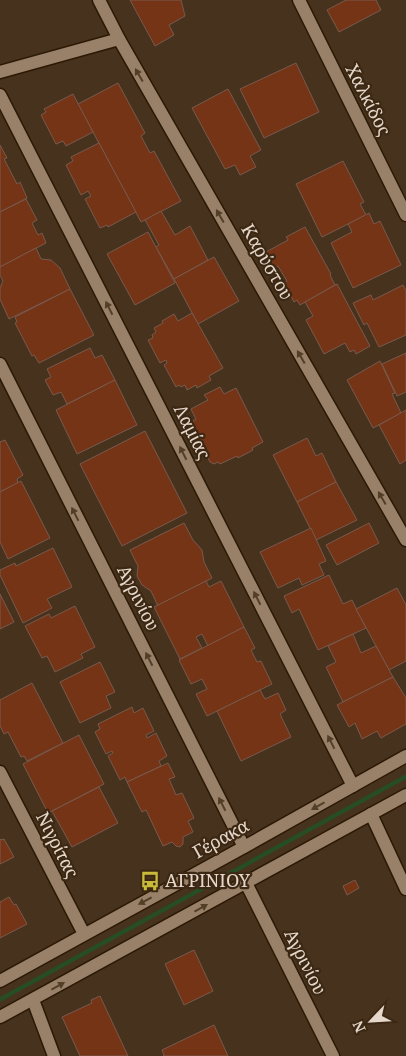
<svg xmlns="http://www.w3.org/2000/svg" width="406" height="1056" viewBox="0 0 406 1056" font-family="'Noto Serif',serif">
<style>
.green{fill:#274d25}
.building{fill:#753416;stroke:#785a4e}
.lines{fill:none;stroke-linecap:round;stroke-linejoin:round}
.service-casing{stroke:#2c1905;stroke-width:15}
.minor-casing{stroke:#2c1905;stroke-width:15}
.tertiary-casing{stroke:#2c1905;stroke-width:15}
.service{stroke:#988069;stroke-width:12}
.minor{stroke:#988069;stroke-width:12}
.tertiary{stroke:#988069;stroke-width:12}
.oneway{fill:#533e28}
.labels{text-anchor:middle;stroke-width:4.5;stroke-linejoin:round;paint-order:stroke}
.street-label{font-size:18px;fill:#e5d8cb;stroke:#3c2813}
.poi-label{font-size:18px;fill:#e5d8cb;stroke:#3c2813;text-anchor:start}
</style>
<rect width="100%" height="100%" fill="#46321d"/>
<polygon class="green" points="406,774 406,779 0,1002 0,997"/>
<g class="building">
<polygon points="130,0 181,0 185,16 169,25 174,35 155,46"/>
<polygon points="346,0 376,0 381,10 339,32 327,10"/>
<polygon points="296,63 319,112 264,138 240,89"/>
<polygon points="118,83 145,133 141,136 150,153 154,151 181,201 141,222 78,104"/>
<polygon points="228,89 261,150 250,156 256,167 240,175 235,165 225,169 192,108"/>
<polygon points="73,94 93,132 66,146 63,141 56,144 41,115 46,112 44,109"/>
<polygon points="99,143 136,212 108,227 107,225 100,228 85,199 91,196 88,191 81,195 66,165 73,161 71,157"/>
<polygon points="0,145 7,158 4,159 17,184 20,182 27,198 0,212"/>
<polygon points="343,161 364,202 360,204 366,215 322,237 296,184"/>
<polygon points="26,199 37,220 32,223 38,235 42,233 46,243 0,267 0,212"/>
<polygon points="161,211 175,235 190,226 208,260 174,279 156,247 159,245 145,220"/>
<polygon points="369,213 374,224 380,221 401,265 353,288 331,243 352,232 348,224"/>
<polygon points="305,227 331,274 330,275 335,285 300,305 297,300 294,302 284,283 287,281 278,266 275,268 266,252 288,240 286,237"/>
<polygon points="148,232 175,283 135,305 107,254"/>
<polygon points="36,248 41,259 51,260 60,268 70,289 9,319 0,299 0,288 3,281 0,275 0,267"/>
<polygon points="214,257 239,301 198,324 174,279"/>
<polygon points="337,284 370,346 356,354 354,350 350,352 345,343 324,354 306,320 313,316 305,302"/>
<polygon points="403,285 406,291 406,335 379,347 367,323 364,325 353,303 371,295 373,300"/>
<polygon points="70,289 94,335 39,363 34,355 32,356 15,323 17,322 15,317"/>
<polygon points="192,313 223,368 209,376 211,380 197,388 196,385 187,390 185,385 181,387 179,385 176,387 164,365 167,363 166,360 160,363 148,340 153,338 152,335 156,332 154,328 163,323 162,321 174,314 178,321"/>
<polygon points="90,348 95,358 102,355 115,380 67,404 61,392 53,395 45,380 51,377 47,369"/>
<polygon points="406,353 406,392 397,396 382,364"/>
<polygon points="380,361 395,393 392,394 401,413 373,428 347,380"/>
<polygon points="115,380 137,425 77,454 56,410"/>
<polygon points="220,387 224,394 236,388 263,442 252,448 253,450 238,458 237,456 220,464 218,462 214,464 210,462 193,426 193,421 196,419 191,409 208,400 204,395"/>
<polygon points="406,410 406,460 400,464 379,425"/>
<polygon points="145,431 187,513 122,546 80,464"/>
<polygon points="307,438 316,456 322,453 336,482 297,502 273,455"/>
<polygon points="5,440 23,475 17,479 18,483 0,492 0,442"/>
<polygon points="21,481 50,538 8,559 0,542 0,492"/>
<polygon points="336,482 357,520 316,540 297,502"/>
<polygon points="184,523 193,540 202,550 204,562 212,578 158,606 151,591 142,585 137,576 138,566 130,550"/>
<polygon points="369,523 379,543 337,565 326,545"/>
<polygon points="311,528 326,561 319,564 324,575 302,585 299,578 278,588 260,552"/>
<polygon points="53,548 72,587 47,599 52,608 23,623 0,575 0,570 15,563 16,566"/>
<polygon points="329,575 343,604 352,600 366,628 318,650 299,609 292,613 284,596"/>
<polygon points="206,581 209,587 221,581 244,627 208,646 202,634 196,637 202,648 180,659 154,607"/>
<polygon points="397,588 406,605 406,661 389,670 356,609"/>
<polygon points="0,594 14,622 0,629"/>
<polygon points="75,606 95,647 81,654 83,658 55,672 47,656 42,658 25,626 49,614 51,618"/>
<polygon points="244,627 255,648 251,650 257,662 261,661 272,684 207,716 196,694 207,689 202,679 191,684 179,660"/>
<polygon points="353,634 361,653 376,646 393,677 343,702 326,667 336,662 328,646"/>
<polygon points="100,662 115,692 106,696 111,708 80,723 60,682"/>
<polygon points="393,677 406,698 406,724 381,738 377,731 362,739 355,723 349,727 337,705"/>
<polygon points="32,683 63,743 27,761 24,756 21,757 8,732 4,734 0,726 0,700"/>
<polygon points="260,690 265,699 278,693 286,710 280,714 291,737 241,761 217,711"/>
<polygon points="132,707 134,713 143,708 154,731 146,735 147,738 156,733 167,756 159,761 161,766 127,782 125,777 120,780 108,756 113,753 112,751 106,754 95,732 100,729 98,724"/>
<polygon points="79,735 104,784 48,813 23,764"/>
<polygon points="168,763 175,777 169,779 176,795 182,793 194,818 188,821 193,832 183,837 183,844 180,847 176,846 172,842 163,846 146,810 142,812 127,782"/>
<polygon points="99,787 118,823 72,847 52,811"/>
<polygon points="0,839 1,840 4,839 14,857 0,864"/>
<polygon points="355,880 359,888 347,895 343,886"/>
<polygon points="9,897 14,905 16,904 27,924 0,938 0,902"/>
<polygon points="194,950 213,991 184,1005 165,964"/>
<polygon points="100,996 128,1056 80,1056 62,1017 92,1003 91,1000"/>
<polygon points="214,1025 228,1056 163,1056 164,1055 162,1050"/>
</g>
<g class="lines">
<defs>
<polyline id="service" points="371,814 406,889"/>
<g id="minor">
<polyline points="99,0 119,39 406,540"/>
<polyline points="299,0 406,215"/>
<polyline points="0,72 119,39"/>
<polyline points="0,95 353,786"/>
<polyline points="0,364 244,847"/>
<polyline points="0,772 84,934"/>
<polyline points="246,883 333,1056"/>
<polyline points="33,1000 54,1056"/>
</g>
<g id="tertiary">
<polyline points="0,981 244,847 406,756"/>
<polyline points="0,1017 406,795"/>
</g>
</defs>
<use href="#service" class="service-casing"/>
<use href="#minor" class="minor-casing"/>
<use href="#tertiary" class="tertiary-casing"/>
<use href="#service" class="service"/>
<use href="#minor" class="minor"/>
<use href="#tertiary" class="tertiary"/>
</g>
<defs><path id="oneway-solid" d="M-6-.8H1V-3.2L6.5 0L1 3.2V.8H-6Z" transform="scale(1.25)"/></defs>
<g class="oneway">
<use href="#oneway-solid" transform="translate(139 75) rotate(-120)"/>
<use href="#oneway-solid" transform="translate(220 216) rotate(-120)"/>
<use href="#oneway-solid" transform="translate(109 308) rotate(-117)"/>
<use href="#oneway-solid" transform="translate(301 357) rotate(-120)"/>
<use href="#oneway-solid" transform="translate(183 453) rotate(-117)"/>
<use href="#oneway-solid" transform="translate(382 498) rotate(-120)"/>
<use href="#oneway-solid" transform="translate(75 514) rotate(-117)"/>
<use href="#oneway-solid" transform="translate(257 598) rotate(-117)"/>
<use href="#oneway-solid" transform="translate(149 659) rotate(-117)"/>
<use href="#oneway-solid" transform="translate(331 742) rotate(-117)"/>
<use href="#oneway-solid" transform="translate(222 804) rotate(-117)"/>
<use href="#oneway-solid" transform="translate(318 806) rotate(151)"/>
<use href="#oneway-solid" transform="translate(145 901) rotate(152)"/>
<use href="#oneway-solid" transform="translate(201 908) rotate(-29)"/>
<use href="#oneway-solid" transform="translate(58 986) rotate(-29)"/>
</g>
<defs>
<symbol id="bus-bare" viewBox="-9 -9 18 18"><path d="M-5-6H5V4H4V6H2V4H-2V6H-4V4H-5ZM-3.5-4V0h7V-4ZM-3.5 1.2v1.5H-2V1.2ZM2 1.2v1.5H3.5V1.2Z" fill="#caba3a" stroke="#3c2813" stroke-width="2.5" paint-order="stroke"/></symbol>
</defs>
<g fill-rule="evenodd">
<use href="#bus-bare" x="136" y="867" width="28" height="28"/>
</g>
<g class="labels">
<g class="street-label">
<text transform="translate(368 100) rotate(63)" y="6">Χαλκίδος</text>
<text transform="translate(267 262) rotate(60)" y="6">Καρύστου</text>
<text transform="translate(192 432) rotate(63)" y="6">Λαμίας</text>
<text transform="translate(138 598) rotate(63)" y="6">Αγρινίου</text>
<text transform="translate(221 839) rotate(-29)" y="6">Γέρακα</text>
<text transform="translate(57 845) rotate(63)" y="6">Νιγρίτας</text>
<text transform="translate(305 962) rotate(63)" y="6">Αγρινίου</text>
</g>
<g class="poi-label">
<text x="165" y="887">ΑΓΡΙΝΙΟΥ</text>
</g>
</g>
<g transform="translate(371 1021) rotate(245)" stroke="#3c2813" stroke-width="4" paint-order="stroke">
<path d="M0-4L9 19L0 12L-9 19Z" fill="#e5d8cb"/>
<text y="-8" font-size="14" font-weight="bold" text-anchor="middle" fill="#e5d8cb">N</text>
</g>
</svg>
